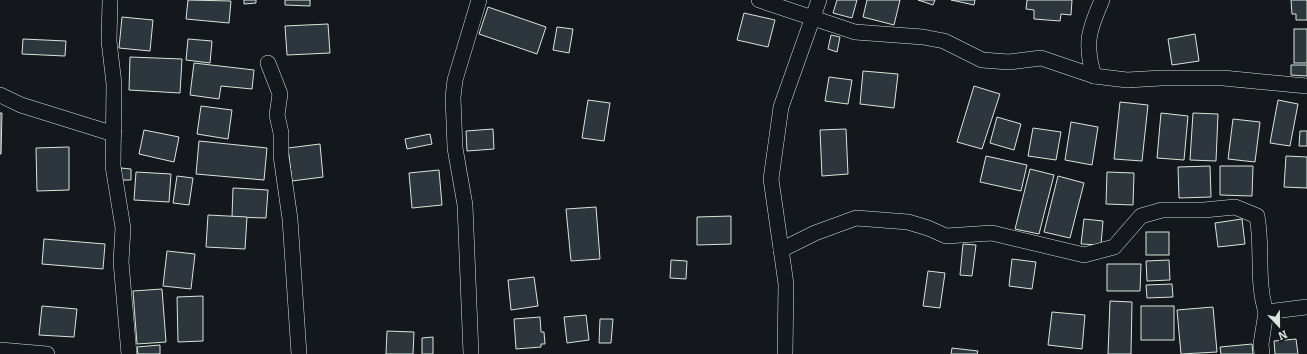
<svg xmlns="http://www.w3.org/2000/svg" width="1307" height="354" viewBox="0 0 1307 354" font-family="Bitter,serif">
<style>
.building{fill:#2c363c;stroke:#d8e6dc}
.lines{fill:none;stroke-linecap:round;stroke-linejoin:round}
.street-casing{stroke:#d8e6dc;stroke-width:16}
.street{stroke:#14181c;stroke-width:15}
</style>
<rect width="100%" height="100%" fill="#14181c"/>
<g class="building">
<polygon points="188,0 231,1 229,23 186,19"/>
<polygon points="244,0 256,0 256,3 244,4"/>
<polygon points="285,0 310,0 310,6 285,5"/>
<polygon points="837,0 857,0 852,18 833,13"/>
<polygon points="867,0 900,0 894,25 863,17"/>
<polygon points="918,0 935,0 933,5"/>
<polygon points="951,0 975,0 974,5"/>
<polygon points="1027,0 1072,0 1071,15 1061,14 1060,21 1034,19 1034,10 1026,9"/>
<polygon points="1291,0 1307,0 1307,20 1296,20 1296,14 1292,14"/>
<polygon points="488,7 546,27 537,54 479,34"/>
<polygon points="744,13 775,20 768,47 737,40"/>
<polygon points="122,17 153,20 150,51 119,48"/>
<polygon points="328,24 330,53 287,55 285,26"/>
<polygon points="557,27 573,29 569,53 553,50"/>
<rect x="1294" y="29" width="13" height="34"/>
<polygon points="1195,34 1199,61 1172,65 1168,39"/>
<polygon points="831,35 840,37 837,52 828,49"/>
<polygon points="23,39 66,41 65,56 22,54"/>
<polygon points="188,39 212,41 210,63 186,60"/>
<polygon points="130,57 182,59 180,93 129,90"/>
<polygon points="194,63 254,70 252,89 221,86 219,99 190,95"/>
<polygon points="1291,65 1307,65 1307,76 1291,75"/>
<polygon points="863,71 898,74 894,108 860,104"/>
<polygon points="829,77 852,80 848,104 825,101"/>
<polygon points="974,86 1000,94 982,149 957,142"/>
<polygon points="588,100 610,103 604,141 582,138"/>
<polygon points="1278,100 1298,104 1290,146 1270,143"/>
<polygon points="1120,102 1148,105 1142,161 1114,159"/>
<polygon points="201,106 232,110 228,139 197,134"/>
<polygon points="0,113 2,113 1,154 0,154"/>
<polygon points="1161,113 1188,116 1184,160 1157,158"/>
<polygon points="1193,113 1218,114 1216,161 1190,160"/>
<polygon points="997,117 1021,124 1014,150 990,143"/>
<polygon points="1233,119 1260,122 1255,162 1228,159"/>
<polygon points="1071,122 1098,127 1092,165 1065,160"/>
<polygon points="1033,128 1061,132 1056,160 1028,156"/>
<polygon points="493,129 494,149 467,151 466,131"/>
<polygon points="846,129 848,174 822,176 820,130"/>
<polygon points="144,130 179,137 174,162 139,154"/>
<polygon points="1300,131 1307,131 1307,146 1299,146"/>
<polygon points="430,134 432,144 407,149 405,139"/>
<polygon points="199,141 267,148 264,180 196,174"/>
<polygon points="320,144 323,177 292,181 288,148"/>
<polygon points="69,147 69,190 37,191 36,148"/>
<polygon points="986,156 1027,165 1021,191 980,182"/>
<polygon points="1286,156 1307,157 1307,188 1284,187"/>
<polygon points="1210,166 1211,197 1179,198 1178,167"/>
<polygon points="1220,166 1253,166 1252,196 1220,195"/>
<polygon points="121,168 131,169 131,180 121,180"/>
<polygon points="1030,169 1054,175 1039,234 1015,229"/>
<polygon points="439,170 442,205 412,208 409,173"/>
<polygon points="136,172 171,174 169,202 134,200"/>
<polygon points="1107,172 1134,173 1133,205 1106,204"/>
<polygon points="177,176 193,178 189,205 173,203"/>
<polygon points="1058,176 1084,183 1070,238 1044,232"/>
<polygon points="233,188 268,190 266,218 232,217"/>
<polygon points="596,207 600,259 571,261 566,209"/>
<polygon points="208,215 247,217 245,249 206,247"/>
<polygon points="731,216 731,244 697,245 697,217"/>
<polygon points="1084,219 1103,221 1101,245 1081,244"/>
<polygon points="1242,219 1245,244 1218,247 1215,223"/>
<rect x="1146" y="232" width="23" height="23"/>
<polygon points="44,239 105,244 103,269 42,264"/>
<polygon points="963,244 976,245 972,276 960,275"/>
<polygon points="167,251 195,254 191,289 163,286"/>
<polygon points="1012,259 1036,262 1032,289 1009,286"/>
<polygon points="671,260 687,261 686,279 670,278"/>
<polygon points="1169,260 1170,280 1147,281 1146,261"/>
<polygon points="1107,264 1141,264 1140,291 1107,291"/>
<polygon points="928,271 945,273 940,308 923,306"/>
<polygon points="534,277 538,306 511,310 508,280"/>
<polygon points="1172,284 1173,297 1147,298 1146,285"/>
<polygon points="162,289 166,342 137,344 133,291"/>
<polygon points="203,296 203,341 178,342 177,297"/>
<polygon points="1110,301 1132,302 1131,354 1108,354"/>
<polygon points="42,306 77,309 74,337 39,335"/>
<rect x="1141" y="306" width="33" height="34"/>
<polygon points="1213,307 1217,352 1181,354 1177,310"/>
<polygon points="1052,312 1085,315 1082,349 1048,345"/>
<polygon points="586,315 589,340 567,343 564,317"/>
<polygon points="540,317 541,332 544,332 545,344 541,344 541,347 516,349 514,319"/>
<polygon points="600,319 613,319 611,343 599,343"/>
<polygon points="387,331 414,332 413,354 386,354"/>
<polygon points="433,337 433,354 422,354 422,338"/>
<polygon points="1296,339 1298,354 1275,354 1274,341"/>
<polygon points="1252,344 1253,354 1221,354 1220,347"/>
<polygon points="160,345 160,354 138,354 137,347"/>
<polygon points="952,348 978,351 977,354 951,354"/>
</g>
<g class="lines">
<defs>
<g id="street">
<polyline points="110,0 109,41 114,84 113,166 123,228 121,262 129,354"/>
<polyline points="759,0 855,32 923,37 944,41 982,60 1009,62 1041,58 1094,76 1127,80 1162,78 1223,78 1307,86"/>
<polyline points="268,63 280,94 277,115 281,133 281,156 290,219 299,354"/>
<path d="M1094 76C1084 43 1089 30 1102 0"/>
<polyline points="0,95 21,105 114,134"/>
<path d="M781 250 815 233 856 218 908 222 928 228 946 236 992 233 1084 255 1114 247 1141 216 1162 210H1204L1235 207 1257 216C1263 248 1256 281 1266 312"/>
<polyline points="0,350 47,354"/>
<polyline points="471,354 465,205 455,148 453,97 455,80 479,0"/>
<polyline points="785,354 786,284 771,179 781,107 819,0"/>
<polyline points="1262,354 1261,344 1266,312 1307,307"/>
</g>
</defs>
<use href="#street" class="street-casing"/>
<use href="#street" class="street"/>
</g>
<g transform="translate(1279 326) rotate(158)" stroke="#14181c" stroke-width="3" paint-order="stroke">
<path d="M0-3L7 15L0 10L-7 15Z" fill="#d8e6dc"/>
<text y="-6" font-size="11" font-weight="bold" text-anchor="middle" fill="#d8e6dc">N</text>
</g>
</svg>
